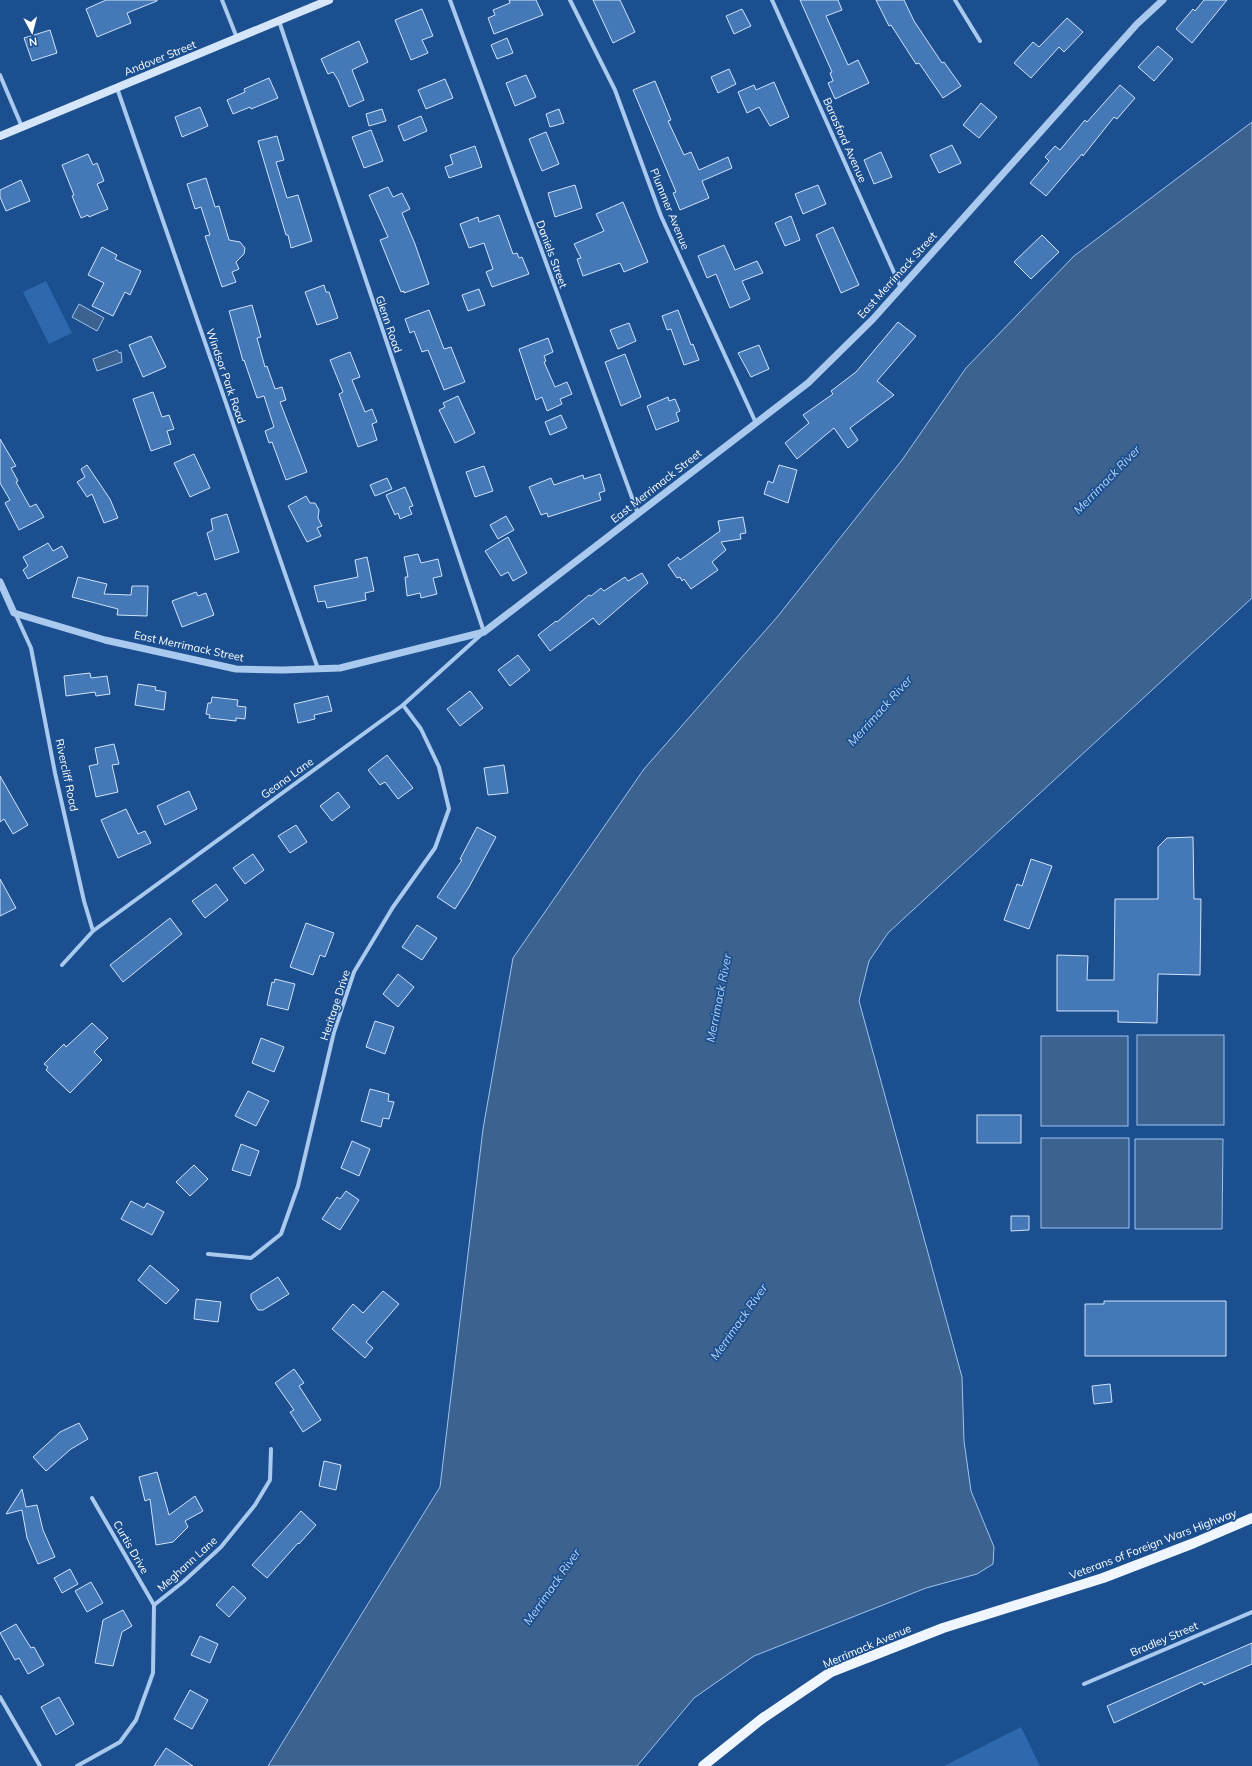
<svg xmlns="http://www.w3.org/2000/svg" width="1252" height="1766" viewBox="0 0 1252 1766" font-family="Mulish,sans-serif">
<style>
.green{fill:#2e69ad}
.water{fill:#3c6290;stroke:#9cc4f0}
.building{fill:#4478b7;stroke:#cfe3fa}
.lines{fill:none;stroke-linecap:round;stroke-linejoin:round}
.minor{stroke:#a9c9ee;stroke-width:4}
.tertiary{stroke:#a9c9ee;stroke-width:7}
.secondary{stroke:#d6e6fa;stroke-width:8}
.primary{stroke:#f0f6ff;stroke-width:10}
.labels{text-anchor:middle;stroke-width:3.5;stroke-linejoin:round;paint-order:stroke}
.street-label{font-size:11px;fill:#fff;stroke:#1b4f8f}
.water-label{font-size:12px;font-style:italic;fill:#b5d3f5;stroke:#1b4f8f}
</style>
<rect width="100%" height="100%" fill="#1b4f8f"/>
<g class="green">
<polygon points="46,281 72,333 49,344 23,292"/>
<polygon points="1021,1727 1040,1766 944,1766"/>
</g>
<g class="water">
<polygon points="1252,122 1252,598 888,933 869,961 859,1001 962,1377 964,1441 971,1491 994,1547 993,1564 977,1574 926,1588 754,1656 694,1698 637,1766 268,1766 440,1487 483,1129 513,958 644,769 778,616 902,460 966,368 1074,256"/>
<polygon points="79,304 104,318 97,331 72,317"/>
<polygon points="117,350 119,353 121,352 122,362 97,371 93,359"/>
<rect x="1137" y="1035" width="87" height="90"/>
<rect x="1041" y="1036" width="87" height="90"/>
<rect x="1041" y="1138" width="88" height="90"/>
<polygon points="1135,1139 1223,1139 1222,1229 1135,1229"/>
</g>
<g class="building">
<polygon points="106,0 157,0 157,1 127,13 131,23 97,37 86,9"/>
<polygon points="509,0 536,0 543,15 494,34 488,18 495,15 493,10 510,3"/>
<polygon points="593,0 620,0 635,32 613,43"/>
<polygon points="800,0 838,0 842,10 826,16 848,65 858,60 869,83 835,99 828,83 833,81 830,73 832,72"/>
<polygon points="876,0 904,0 914,21 942,63 944,62 961,86 943,98 919,63 916,64 891,25 889,26"/>
<polygon points="1204,0 1227,0 1192,43 1176,29 1193,9 1195,11"/>
<polygon points="422,9 433,36 422,40 428,53 411,60 395,20"/>
<polygon points="742,9 751,26 734,34 726,16"/>
<polygon points="1067,18 1083,32 1064,52 1059,47 1031,78 1014,63 1033,42 1039,47"/>
<polygon points="50,30 57,53 32,61 24,38"/>
<polygon points="507,38 513,53 497,59 491,45"/>
<polygon points="359,41 368,62 352,70 364,100 349,107 338,80 333,72 328,74 321,59"/>
<polygon points="1158,46 1173,59 1154,81 1138,67"/>
<polygon points="729,69 736,84 718,93 711,77"/>
<polygon points="526,75 536,97 515,106 506,83"/>
<polygon points="269,78 278,98 251,109 250,107 233,114 227,100 245,92 244,89"/>
<polygon points="445,79 453,98 426,109 418,90"/>
<polygon points="655,81 671,120 668,121 684,155 691,152 699,170 728,157 732,168 702,181 709,198 680,210 673,193 676,192 633,90"/>
<polygon points="774,82 789,117 770,126 759,107 747,113 738,92 754,85 756,90"/>
<polygon points="1120,85 1135,98 1117,119 1114,117 1083,156 1082,154 1046,196 1030,183 1049,161 1045,157 1055,146 1060,150 1085,120 1087,122"/>
<polygon points="981,103 997,117 979,138 963,125"/>
<polygon points="200,107 208,126 182,137 175,117"/>
<polygon points="382,109 386,121 369,126 366,114"/>
<polygon points="559,109 564,123 550,127 546,114"/>
<polygon points="421,116 427,131 404,141 398,126"/>
<polygon points="371,130 383,161 364,168 352,137"/>
<polygon points="546,132 559,164 542,171 529,139"/>
<polygon points="277,136 284,160 276,162 287,198 298,195 312,241 291,248 288,235 286,235 258,141"/>
<polygon points="952,145 961,163 939,173 930,155"/>
<polygon points="475,146 482,167 449,178 445,167 453,164 450,155"/>
<polygon points="881,152 892,177 874,184 864,160"/>
<polygon points="88,154 93,165 97,163 104,181 97,184 108,209 89,217 88,215 81,218 72,196 74,195 62,165"/>
<polygon points="206,178 215,207 219,206 229,240 240,242 245,248 244,254 236,262 239,269 232,272 236,282 222,287 205,236 210,235 201,207 195,209 187,184"/>
<polygon points="21,180 30,201 6,211 0,197 0,190"/>
<polygon points="575,185 582,208 555,217 548,193"/>
<polygon points="818,185 826,204 803,214 795,194"/>
<polygon points="388,187 393,197 402,193 410,209 402,213 415,244 429,284 404,293 404,291 401,292 380,240 388,237 369,195"/>
<polygon points="623,202 648,262 624,272 620,263 583,276 577,259 581,258 574,244 604,231 596,214"/>
<polygon points="499,215 513,254 517,253 519,258 522,257 529,274 492,287 486,272 493,269 484,243 469,248 460,224 478,217 479,222"/>
<polygon points="791,216 800,240 785,246 775,223"/>
<polygon points="833,227 859,285 841,293 816,235"/>
<polygon points="1042,235 1059,252 1031,279 1014,262"/>
<polygon points="724,245 735,270 757,261 763,273 742,281 750,299 730,308 716,274 707,278 698,256"/>
<polygon points="102,247 117,255 115,259 141,271 130,295 125,292 113,316 92,306 104,283 88,275"/>
<polygon points="324,285 326,292 329,292 338,318 317,325 305,292"/>
<polygon points="479,289 485,305 468,311 462,295"/>
<polygon points="252,305 261,337 257,338 265,367 267,366 275,389 282,387 286,400 280,402 307,472 286,480 272,442 269,443 265,431 274,427 264,396 257,398 244,360 243,361 229,311"/>
<polygon points="429,310 444,349 451,347 465,382 444,390 428,350 422,352 414,331 410,333 405,319"/>
<polygon points="678,310 691,345 693,344 699,360 684,365 671,329 667,330 662,316"/>
<polygon points="898,322 916,336 877,381 894,395 850,428 858,440 848,448 834,428 797,459 785,443 809,423 803,415 833,394 831,391 856,372"/>
<polygon points="629,323 636,341 618,349 610,330"/>
<polygon points="151,336 166,367 143,377 129,345"/>
<polygon points="548,338 553,352 544,356 546,361 544,362 555,387 567,382 572,394 560,399 562,404 547,411 542,397 536,400 519,349"/>
<polygon points="759,345 769,369 751,377 738,353"/>
<polygon points="350,352 360,377 352,380 365,412 372,409 377,422 372,424 377,440 358,447 339,394 343,392 330,360"/>
<polygon points="625,354 641,397 621,406 605,362"/>
<polygon points="153,392 162,417 169,415 174,429 167,431 171,444 151,451 133,399"/>
<polygon points="458,396 475,433 455,443 439,410 445,407 443,403"/>
<polygon points="668,397 669,401 675,399 680,411 676,413 679,421 656,430 647,406"/>
<polygon points="561,415 567,428 550,435 545,422"/>
<polygon points="0,439 16,466 11,468 18,481 16,482 30,507 36,504 44,517 19,530 5,503 10,500 0,483"/>
<polygon points="194,454 210,488 190,497 174,463"/>
<polygon points="87,465 110,499 118,518 104,523 92,494 87,497 77,482 85,477 81,469"/>
<polygon points="779,465 797,470 788,503 764,494 768,481 773,483"/>
<polygon points="484,466 493,491 475,497 466,472"/>
<polygon points="600,474 605,491 599,493 601,500 548,517 547,513 541,515 529,487 551,478 554,485 583,475 584,479"/>
<polygon points="387,478 392,489 375,496 370,485"/>
<polygon points="405,487 413,506 409,507 412,514 400,519 398,513 395,515 386,495"/>
<polygon points="306,496 310,503 315,503 319,510 318,518 322,526 317,528 321,536 307,542 288,506"/>
<polygon points="227,514 239,552 215,560 207,533 213,530 211,519"/>
<polygon points="506,516 514,530 498,539 490,525"/>
<polygon points="743,517 746,533 740,534 741,539 721,542 726,550 712,562 718,570 691,589 684,579 682,581 680,577 677,578 668,565 678,557 680,560 720,531 718,521"/>
<polygon points="508,537 527,573 513,581 508,572 501,576 485,551"/>
<polygon points="48,543 53,551 62,546 68,557 28,579 23,570 28,566 23,557"/>
<polygon points="418,554 421,563 438,559 442,576 433,578 437,594 421,598 420,593 407,596 405,577 408,577 404,557"/>
<polygon points="367,557 374,591 365,593 366,600 327,608 325,601 318,602 314,586 358,577 355,560"/>
<polygon points="642,573 648,583 599,625 593,618 550,651 538,635 556,621 557,622 589,595 591,596 601,588 604,591 625,577 628,581"/>
<polygon points="78,577 107,584 104,594 131,595 132,586 148,586 147,616 117,615 118,609 72,597"/>
<polygon points="196,592 198,596 206,593 214,615 182,627 172,601"/>
<polygon points="518,655 530,670 510,686 498,670"/>
<polygon points="90,673 91,678 107,676 110,694 96,696 95,692 66,696 64,676"/>
<polygon points="138,684 156,687 155,690 166,692 164,710 135,705"/>
<polygon points="470,691 483,708 460,726 447,709"/>
<polygon points="328,696 332,711 314,715 315,719 298,723 294,704"/>
<polygon points="212,697 238,700 237,706 246,707 245,719 236,718 236,721 209,718 210,715 206,714 208,703 211,703"/>
<polygon points="114,744 119,764 112,765 118,792 96,797 89,766 98,764 95,748"/>
<polygon points="387,755 413,788 398,799 385,782 380,785 368,770"/>
<polygon points="504,765 508,793 488,795 484,768"/>
<polygon points="0,776 28,825 13,834 4,819 0,822"/>
<polygon points="189,791 197,809 165,825 157,806"/>
<polygon points="338,792 350,807 332,821 320,806"/>
<polygon points="126,809 138,834 145,831 151,843 118,858 101,820"/>
<polygon points="296,825 307,842 290,853 278,836"/>
<polygon points="477,827 496,837 469,887 455,909 437,897 462,860 460,859"/>
<polygon points="1193,837 1194,899 1201,899 1200,975 1158,974 1157,1023 1118,1022 1118,1011 1057,1011 1057,955 1088,956 1087,980 1114,980 1115,899 1158,899 1158,847 1167,838"/>
<polygon points="253,854 264,870 245,884 233,868"/>
<polygon points="1031,859 1052,866 1029,929 1004,920 1017,884 1022,886"/>
<polygon points="0,879 16,908 0,916"/>
<polygon points="216,884 228,900 205,918 192,901"/>
<polygon points="170,918 182,934 123,982 110,965"/>
<polygon points="306,923 334,933 325,957 320,955 313,975 290,967"/>
<polygon points="417,925 437,938 422,960 402,947"/>
<polygon points="398,974 414,987 398,1007 383,994"/>
<polygon points="275,979 295,984 288,1010 267,1005 272,982 274,983"/>
<polygon points="375,1021 394,1027 385,1054 366,1047"/>
<polygon points="92,1023 108,1038 94,1052 102,1060 70,1093 46,1070 48,1067 44,1064 64,1044 66,1047"/>
<polygon points="261,1038 284,1047 274,1072 252,1063"/>
<polygon points="370,1089 389,1094 388,1101 394,1102 389,1119 383,1118 381,1127 361,1121"/>
<polygon points="248,1091 269,1101 256,1126 235,1116"/>
<rect x="977" y="1115" width="44" height="28"/>
<polygon points="352,1141 370,1149 359,1176 341,1168"/>
<polygon points="241,1144 259,1151 250,1176 232,1170"/>
<polygon points="194,1165 208,1179 190,1196 176,1182"/>
<polygon points="346,1191 359,1200 340,1230 322,1219 337,1197 340,1199"/>
<polygon points="131,1201 144,1208 147,1203 164,1212 152,1235 121,1219"/>
<polygon points="1011,1216 1029,1216 1029,1230 1011,1231"/>
<polygon points="150,1265 179,1290 166,1304 138,1280"/>
<polygon points="278,1277 289,1294 263,1310 258,1310 251,1299 251,1294"/>
<polygon points="383,1291 399,1304 366,1342 373,1348 365,1358 332,1329 353,1304 363,1313"/>
<polygon points="196,1299 221,1302 218,1322 194,1319"/>
<polygon points="1104,1301 1226,1301 1226,1356 1085,1356 1085,1304 1104,1304"/>
<polygon points="294,1369 304,1383 299,1386 321,1420 303,1432 290,1412 294,1410 275,1383"/>
<polygon points="1110,1384 1112,1402 1094,1404 1092,1386"/>
<polygon points="79,1423 88,1439 71,1449 46,1471 33,1457 60,1432"/>
<polygon points="324,1461 341,1465 336,1490 319,1486"/>
<polygon points="157,1472 169,1515 195,1496 203,1511 185,1521 188,1527 173,1542 156,1545 150,1499 145,1501 139,1477"/>
<polygon points="22,1489 26,1507 37,1505 43,1530 55,1557 38,1564 27,1538 22,1510 6,1514"/>
<polygon points="301,1511 316,1525 299,1544 298,1543 267,1578 252,1565"/>
<polygon points="70,1569 78,1584 62,1593 54,1578"/>
<polygon points="91,1582 103,1603 87,1612 75,1591"/>
<polygon points="233,1586 246,1598 229,1617 216,1605"/>
<polygon points="123,1610 132,1626 122,1632 113,1666 95,1663 103,1620"/>
<polygon points="16,1624 31,1648 34,1647 44,1665 28,1674 19,1658 15,1660 0,1633"/>
<polygon points="200,1636 218,1644 210,1663 191,1655"/>
<polygon points="1252,1643 1252,1664 1204,1685 1202,1682 1114,1723 1107,1706"/>
<polygon points="190,1690 208,1700 192,1729 174,1719"/>
<polygon points="59,1697 74,1724 56,1735 41,1707"/>
<polygon points="166,1748 193,1766 154,1766"/>
</g>
<g class="lines">
<g class="minor">
<polyline points="222,0 237,38"/>
<polyline points="450,0 638,514"/>
<polyline points="570,0 615,90 661,216 756,423"/>
<polyline points="772,0 901,288"/>
<polyline points="955,0 980,41"/>
<polyline points="0,75 22,127"/>
<polyline points="117,88 318,669"/>
<polyline points="15,613 31,648 55,773 84,901 93,931 62,965"/>
<polyline points="93,931 403,705 484,632 279,21"/>
<polyline points="208,1254 251,1258 281,1234 298,1186 334,1032 354,972 393,907 435,848 449,809 439,767 421,729 403,705"/>
<polyline points="92,1498 154,1605"/>
<polyline points="1084,1684 1252,1612"/>
<polyline points="0,1697 40,1766"/>
<polyline points="77,1766 120,1742 136,1720 153,1673 154,1605 183,1582 221,1547 255,1505 270,1480 271,1449"/>
</g>
<polyline class="tertiary" points="0,582 14,613 105,640 236,669 283,670 340,668 484,632 808,383 873,319 1137,24 1163,0"/>
<polyline class="secondary" points="0,136 329,0"/>
<polyline class="primary" points="703,1766 763,1718 831,1672 943,1628 1103,1578 1194,1543 1252,1518"/>
</g>
<g class="labels">
<g class="street-label">
<text transform="translate(160 58) rotate(-22)" y="4">Andover Street</text>
<text transform="translate(845 140) rotate(66)" y="4">Barasford Avenue</text>
<text transform="translate(670 209) rotate(68)" y="4">Plummer Avenue</text>
<text transform="translate(552 254) rotate(70)" y="4">Daniels Street</text>
<text transform="translate(897 275) rotate(-48)" y="4">East Merrimack Street</text>
<text transform="translate(389 324) rotate(71)" y="4">Glenn Road</text>
<text transform="translate(226 376) rotate(71)" y="4">Windsor Park Road</text>
<text transform="translate(656 486) rotate(-38)" y="4">East Merrimack Street</text>
<text transform="translate(189 646) rotate(12)" y="4">East Merrimack Street</text>
<text transform="translate(67 775) rotate(78)" y="4">Rivercliff Road</text>
<text transform="translate(287 778) rotate(-36)" y="4">Geana Lane</text>
<text transform="translate(335 1005) rotate(-72)" y="4">Heritage Drive</text>
<text transform="translate(1153 1544) rotate(-21)" y="4">Veterans of Foreign Wars Highway</text>
<text transform="translate(131 1547) rotate(60)" y="4">Curtis Drive</text>
<text transform="translate(187 1564) rotate(-42)" y="4">Meghann Lane</text>
<text transform="translate(1164 1639) rotate(-23)" y="4">Bradley Street</text>
<text transform="translate(867 1646) rotate(-23)" y="4">Merrimack Avenue</text>
</g>
<g class="water-label">
<text transform="translate(1107 480) rotate(-46)" y="4">Merrimack River</text>
<text transform="translate(880 711) rotate(-48)" y="4">Merrimack River</text>
<text transform="translate(719 998) rotate(-79)" y="4">Merrimack River</text>
<text transform="translate(739 1322) rotate(-55)" y="4">Merrimack River</text>
<text transform="translate(552 1587) rotate(-55)" y="4">Merrimack River</text>
</g>
</g>
<g transform="translate(32 32) rotate(173)" stroke="#1b4f8f" stroke-width="3" paint-order="stroke">
<path d="M0-3L7 15L0 10L-7 15Z" fill="#ffffff"/>
<text y="-6" font-size="11" font-weight="bold" text-anchor="middle" fill="#ffffff">N</text>
</g>
</svg>
